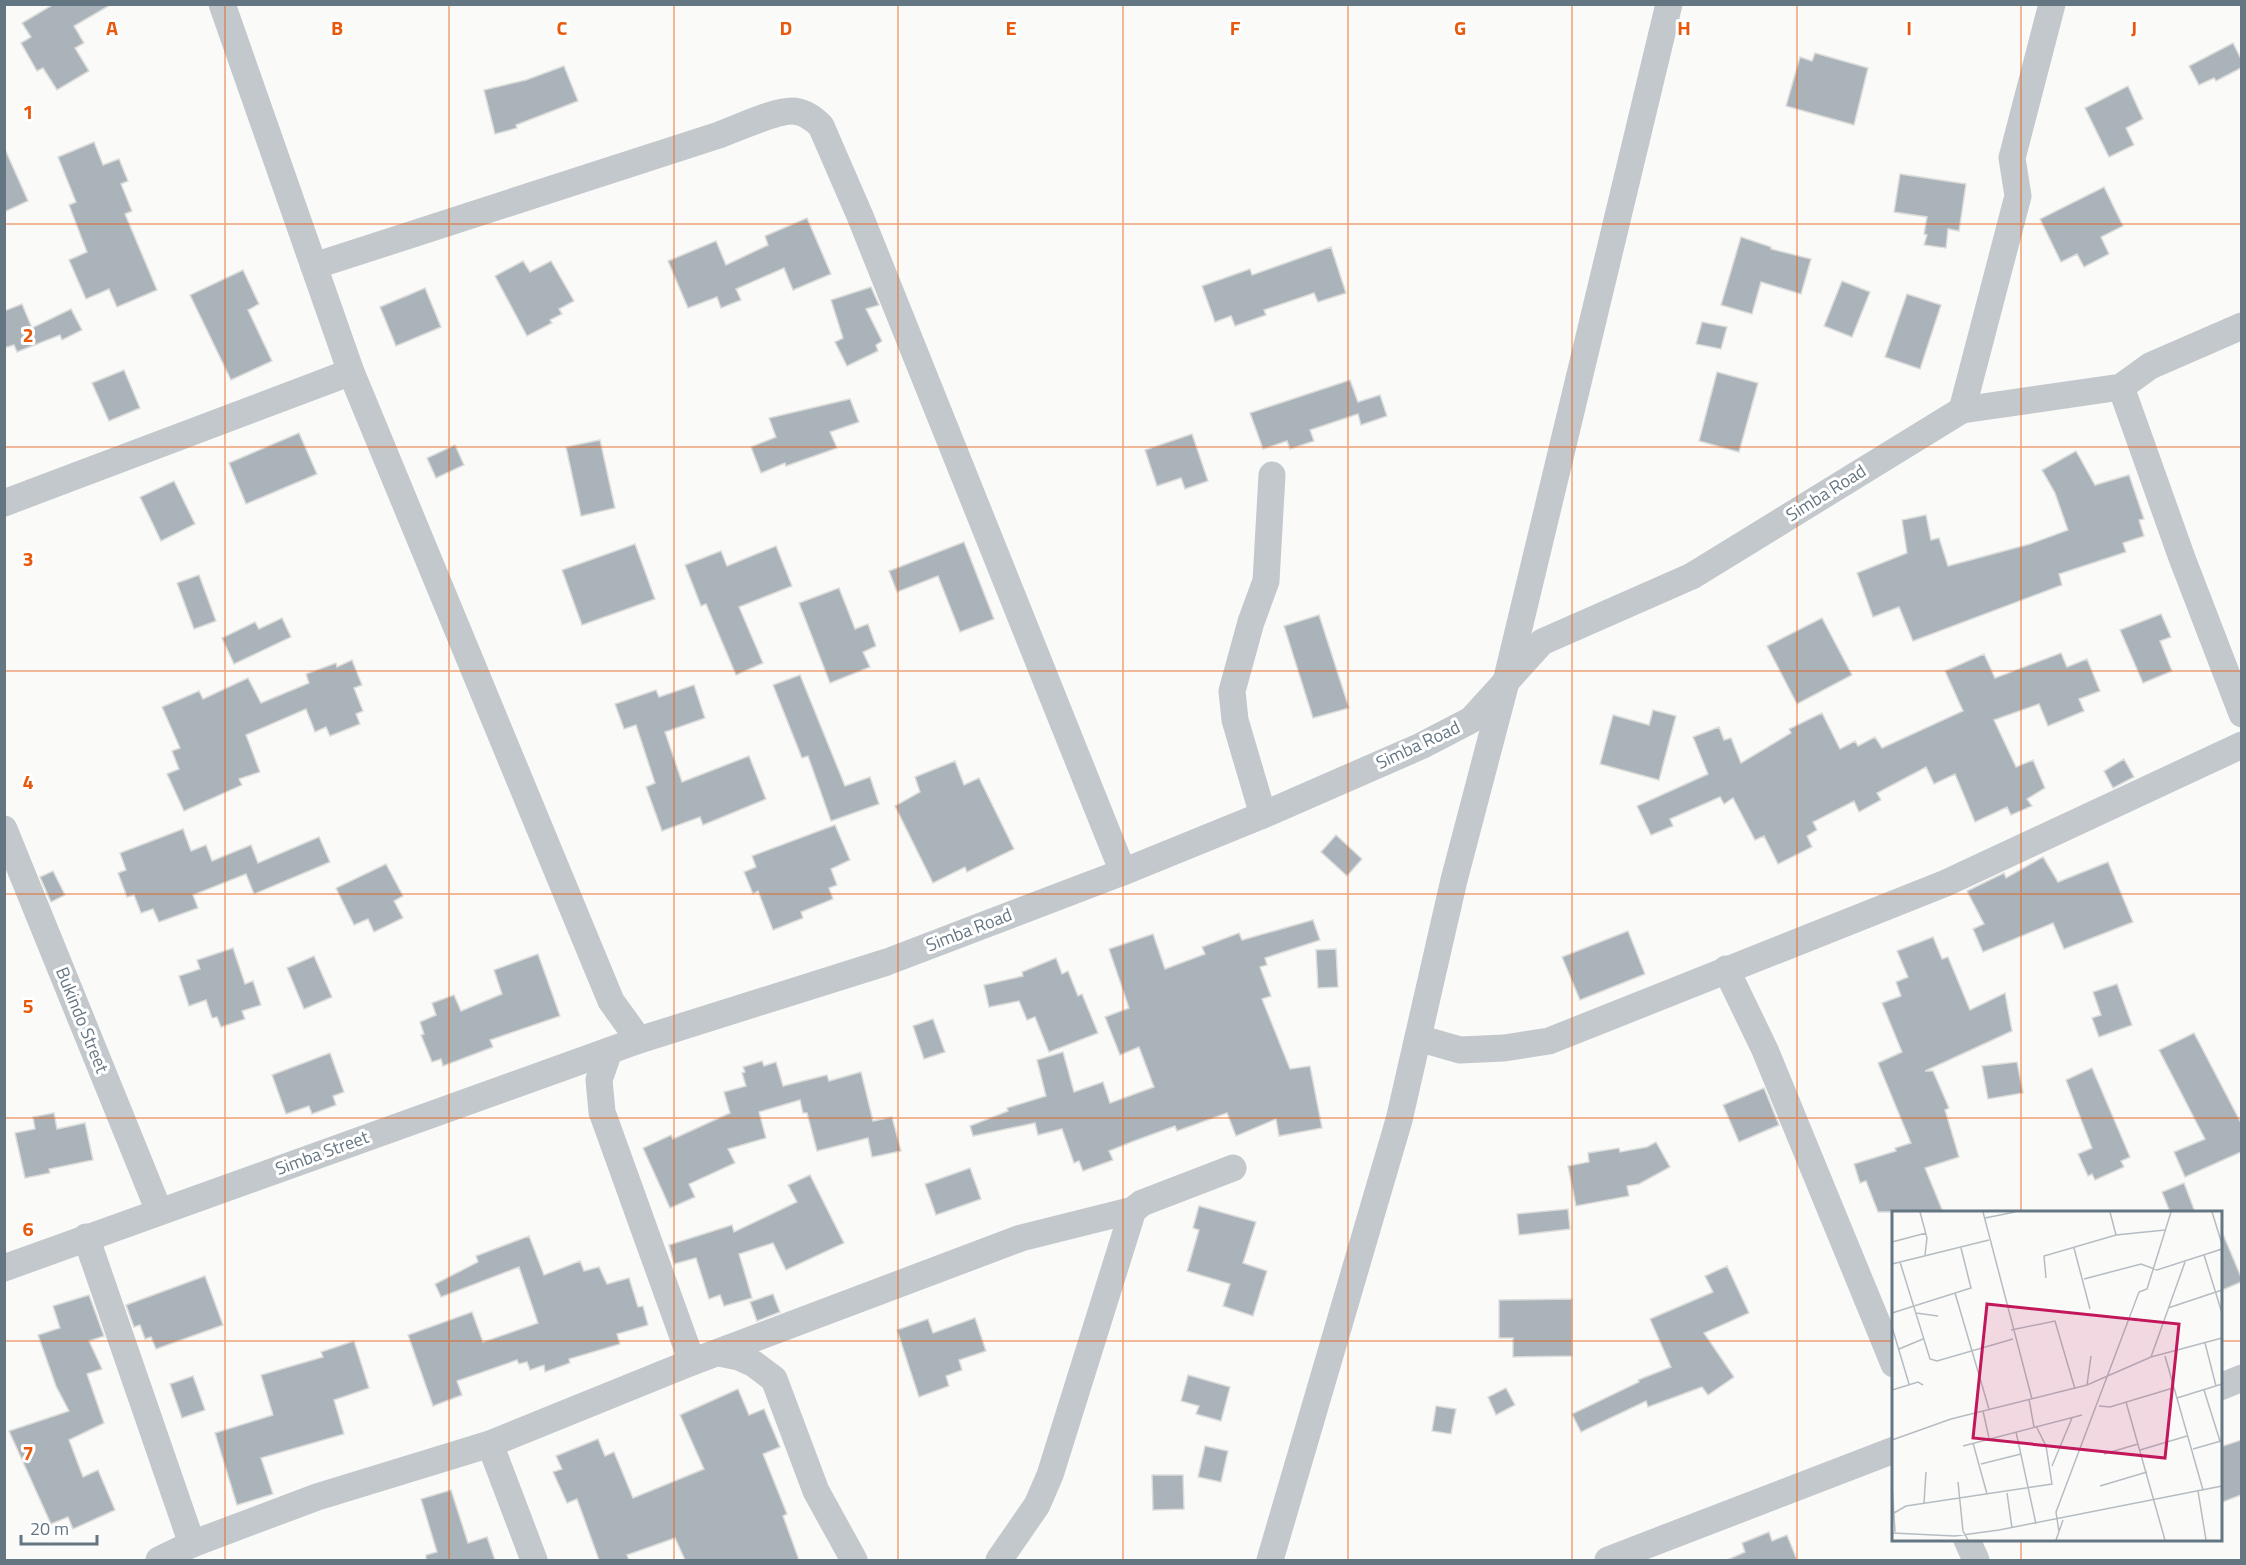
<svg xmlns="http://www.w3.org/2000/svg" width="2246" height="1565" viewBox="0 0 2246 1565" font-family="'Titillium Web',sans-serif">
<style>
.building{fill:#aab3b9;stroke:#dcdcda;stroke-width:1.5}
.lines{fill:none;stroke-linecap:round;stroke-linejoin:round}
.minor{stroke:#c3c8cc;stroke-width:27}
.grid{fill:none;stroke:#e8590c;stroke-width:1.5;stroke-opacity:0.55}
.labels{text-anchor:middle;stroke-width:6;stroke-linejoin:round;paint-order:stroke}
.street-label{font-size:18px;fill:#657683;stroke:#fff}
.inset-road{fill:none;stroke:#b5bdc2;stroke-width:1.5}
.view{fill:#c2185b;fill-opacity:0.15;stroke:#c2185b;stroke-width:3}
.inset-edge{fill:none;stroke:#657683;stroke-width:3}
.grid-label{font-size:20px;text-anchor:middle;font-weight:bold;fill:#e8590c;stroke:#fff;stroke-width:6;stroke-linejoin:round;paint-order:stroke}
</style>
<rect width="100%" height="100%" fill="#fafaf8"/>
<g class="building">
<polygon points="54,4 112,4 74,26 84,43 75,48 89,71 57,90 43,68 37,71 21,43 31,37 22,23"/>
<polygon points="2233,43 2241,59 2241,68 2216,81 2214,78 2199,85 2189,66"/>
<polygon points="1815,53 1868,68 1854,125 1786,106 1800,57 1812,61"/>
<polygon points="564,66 578,101 516,125 517,128 495,134 484,90 526,80"/>
<polygon points="2128,86 2143,119 2126,128 2134,145 2109,157 2085,108"/>
<polygon points="94,142 103,165 119,159 128,181 121,184 132,211 125,214 157,290 117,307 109,289 86,299 69,260 87,252 69,205 76,202 58,157"/>
<polygon points="4,147 28,201 4,212"/>
<polygon points="1900,174 1966,184 1959,231 1948,229 1946,248 1924,245 1927,235 1924,234 1927,217 1894,212"/>
<polygon points="2104,187 2123,226 2101,237 2109,254 2084,267 2077,254 2061,262 2040,219"/>
<polygon points="807,218 831,274 793,290 784,268 736,289 741,300 721,308 717,297 688,308 668,261 716,241 726,265 768,245 765,236"/>
<polygon points="1741,237 1771,247 1771,249 1811,259 1801,294 1761,282 1752,314 1721,305"/>
<polygon points="1331,247 1346,293 1318,302 1314,293 1264,310 1266,315 1235,326 1231,316 1215,322 1202,286 1250,269 1252,275"/>
<polygon points="523,261 530,272 551,261 574,301 559,309 562,314 550,320 552,323 527,336 495,276"/>
<polygon points="243,270 259,304 248,310 272,361 231,380 190,295"/>
<polygon points="1842,281 1870,292 1852,337 1824,326"/>
<polygon points="871,287 879,305 866,309 882,341 876,345 878,351 847,366 835,342 843,338 831,300"/>
<polygon points="425,288 441,327 396,346 380,307"/>
<polygon points="1907,294 1941,305 1920,369 1885,357"/>
<polygon points="22,304 32,328 71,309 82,330 62,340 60,335 17,352 14,345 4,348 4,311"/>
<polygon points="1702,322 1727,327 1721,349 1696,344"/>
<polygon points="124,370 140,408 109,421 92,383"/>
<polygon points="1717,372 1758,383 1739,452 1699,441"/>
<polygon points="1350,380 1358,402 1380,395 1387,416 1361,425 1358,414 1310,430 1314,441 1290,449 1287,441 1263,449 1250,413"/>
<polygon points="850,399 859,422 830,432 837,448 786,466 785,463 761,473 751,447 776,437 769,418"/>
<polygon points="299,433 317,474 246,504 229,463"/>
<polygon points="1192,434 1208,481 1185,489 1181,478 1157,486 1145,450"/>
<polygon points="600,440 615,508 581,516 566,447"/>
<polygon points="455,445 464,465 436,478 427,458"/>
<polygon points="2076,451 2095,485 2129,475 2144,519 2139,520 2144,536 2123,543 2126,552 2059,574 2062,585 1913,641 1899,607 1873,617 1857,573 1907,553 1902,520 1926,515 1931,540 1939,538 1948,566 2030,544 2068,530 2055,493 2042,470"/>
<polygon points="174,481 195,524 161,541 140,497"/>
<polygon points="964,542 994,619 960,632 938,576 897,592 889,571"/>
<polygon points="635,544 655,599 582,625 562,570"/>
<polygon points="776,546 792,586 739,607 763,663 736,675 706,604 701,606 685,565 721,551 727,566"/>
<polygon points="199,575 216,621 194,629 177,583"/>
<polygon points="839,588 855,629 868,624 876,646 863,652 870,667 830,683 799,603"/>
<polygon points="2161,614 2171,637 2160,641 2172,671 2143,683 2120,630"/>
<polygon points="1319,615 1349,708 1313,718 1284,626"/>
<polygon points="282,618 291,637 234,664 222,638 255,622 259,629"/>
<polygon points="1822,618 1852,675 1797,704 1767,646"/>
<polygon points="2061,653 2067,667 2087,659 2100,691 2079,699 2084,711 2048,726 2039,704 1994,720 2016,767 2033,760 2045,788 2027,799 2032,806 2011,815 2007,807 1975,822 1955,774 1934,784 1926,767 1877,793 1881,800 1859,812 1854,801 1813,822 1817,830 1807,836 1812,847 1778,864 1764,836 1755,840 1733,798 1724,804 1720,797 1670,819 1673,826 1651,835 1637,806 1708,774 1693,737 1719,727 1724,740 1731,738 1741,763 1791,733 1789,729 1822,713 1840,749 1855,741 1858,746 1875,737 1882,748 1963,711 1945,671 1984,654 1995,678"/>
<polygon points="352,660 362,685 354,688 363,711 356,714 360,724 330,736 326,727 315,732 306,709 246,735 260,772 239,779 242,785 184,811 167,774 179,769 172,751 180,748 162,707 199,691 203,699 248,678 261,703 309,683 306,674 336,663 337,667"/>
<polygon points="800,675 845,786 870,777 879,804 831,821 808,756 802,758 773,685"/>
<polygon points="694,685 705,718 665,732 682,782 749,756 766,799 703,825 700,817 662,831 646,787 655,783 636,725 624,729 615,704 656,690 659,697"/>
<polygon points="1653,710 1676,716 1659,780 1600,764 1613,715 1649,725"/>
<polygon points="2124,759 2134,777 2113,788 2104,771"/>
<polygon points="955,761 964,785 979,778 1014,849 967,872 965,867 933,883 895,806 920,792 915,777"/>
<polygon points="835,825 850,860 831,869 837,885 829,888 833,899 801,912 803,918 773,930 758,891 753,894 744,872 756,867 752,856"/>
<polygon points="183,829 191,851 206,845 212,861 251,845 258,863 319,837 330,862 254,894 246,874 193,895 198,908 159,922 153,909 141,913 134,895 127,897 118,873 126,870 120,853"/>
<polygon points="1336,835 1362,859 1347,876 1321,852"/>
<polygon points="2043,857 2058,882 2108,862 2133,922 2064,949 2053,923 1983,952 1973,929 1984,924 1967,891 2004,873 2006,878"/>
<polygon points="386,864 403,896 394,901 403,918 374,932 368,919 354,925 336,888"/>
<polygon points="53,871 65,895 51,902 40,877"/>
<polygon points="1313,920 1320,940 1265,958 1267,965 1260,967 1271,996 1262,999 1290,1069 1310,1066 1322,1128 1279,1136 1276,1119 1236,1136 1227,1113 1177,1131 1175,1126 1134,1141 1109,1151 1113,1160 1083,1171 1079,1161 1074,1163 1062,1129 1038,1135 1035,1123 973,1136 970,1126 1008,1111 1007,1108 1046,1096 1037,1060 1063,1052 1074,1092 1103,1082 1110,1103 1154,1087 1139,1047 1120,1055 1105,1017 1129,1008 1109,949 1153,934 1165,969 1205,954 1202,947 1239,933 1242,940"/>
<polygon points="1628,931 1645,974 1580,1000 1562,957"/>
<polygon points="1933,937 1942,959 1948,957 1970,1010 2005,993 2012,1031 1925,1071 1933,1071 1949,1108 1945,1110 1959,1157 1925,1168 1943,1212 1878,1212 1866,1181 1860,1183 1854,1164 1896,1151 1895,1148 1911,1143 1878,1063 1902,1052 1882,1003 1901,996 1896,982 1908,977 1897,951"/>
<polygon points="233,948 245,984 253,981 261,1005 242,1011 245,1019 221,1027 217,1017 212,1018 206,1000 189,1006 179,976 200,969 197,960"/>
<polygon points="1336,949 1338,987 1318,988 1316,950"/>
<polygon points="538,954 560,1016 490,1040 493,1047 443,1066 441,1059 432,1062 421,1035 424,1034 420,1022 436,1015 432,1003 454,995 461,1011 502,994 494,970"/>
<polygon points="314,956 332,997 304,1009 287,968"/>
<polygon points="1056,958 1062,974 1068,971 1078,996 1082,994 1098,1033 1049,1052 1035,1017 1027,1020 1019,1001 989,1007 984,985 1023,976 1022,972"/>
<polygon points="2117,984 2132,1025 2099,1037 2092,1018 2101,1015 2093,992"/>
<polygon points="933,1019 945,1052 924,1059 913,1026"/>
<polygon points="2194,1033 2241,1123 2241,1152 2185,1177 2174,1152 2205,1139 2159,1050"/>
<polygon points="330,1053 344,1092 333,1096 336,1105 312,1114 309,1106 286,1114 272,1075"/>
<polygon points="762,1061 764,1066 776,1062 783,1086 827,1075 829,1081 861,1072 873,1121 892,1117 901,1151 872,1157 868,1138 817,1151 807,1113 803,1113 800,1100 759,1112 766,1138 728,1149 735,1163 689,1184 695,1197 670,1208 643,1148 671,1135 673,1139 730,1113 724,1092 746,1086 742,1073 745,1072 743,1067"/>
<polygon points="2017,1062 2023,1093 1988,1099 1982,1066"/>
<polygon points="2092,1068 2130,1157 2121,1161 2124,1167 2095,1180 2092,1174 2088,1176 2078,1154 2092,1148 2066,1080"/>
<polygon points="1764,1088 1779,1125 1739,1142 1723,1105"/>
<polygon points="54,1113 57,1129 85,1123 93,1160 49,1169 50,1173 25,1178 15,1133 35,1129 33,1117"/>
<polygon points="1656,1142 1670,1167 1639,1184 1627,1186 1629,1196 1576,1206 1568,1166 1589,1162 1588,1153 1619,1148 1620,1152 1647,1147"/>
<polygon points="970,1168 981,1199 936,1215 925,1184"/>
<polygon points="810,1175 844,1243 786,1270 773,1243 739,1254 752,1298 724,1306 720,1295 709,1299 696,1258 674,1264 669,1245 732,1225 734,1232 797,1202 788,1185"/>
<polygon points="2184,1183 2195,1212 2170,1212 2162,1192"/>
<polygon points="1199,1206 1256,1222 1243,1263 1267,1271 1253,1316 1223,1306 1230,1284 1187,1271 1199,1230 1193,1228"/>
<polygon points="1568,1209 1570,1229 1519,1235 1517,1214"/>
<polygon points="2220,1227 2241,1277 2241,1282 2220,1291"/>
<polygon points="529,1236 544,1275 580,1261 584,1271 599,1267 607,1284 629,1278 638,1307 643,1306 648,1325 617,1334 620,1344 569,1359 570,1363 545,1372 544,1365 530,1370 527,1362 519,1364 517,1360 457,1381 462,1395 433,1406 408,1335 472,1312 483,1342 538,1323 519,1267 441,1297 435,1284 478,1262 476,1256"/>
<polygon points="1727,1266 1749,1313 1704,1333 1734,1377 1708,1395 1702,1387 1648,1407 1646,1401 1581,1432 1572,1414 1639,1382 1638,1380 1671,1367 1650,1319 1713,1292 1705,1276"/>
<polygon points="205,1276 223,1325 156,1349 151,1337 145,1339 140,1325 134,1327 126,1305"/>
<polygon points="773,1294 780,1312 757,1321 750,1302"/>
<polygon points="89,1295 104,1336 89,1341 102,1369 87,1374 104,1423 69,1440 83,1477 98,1470 115,1510 73,1529 68,1517 51,1524 9,1431 69,1411 56,1386 38,1335 60,1328 53,1306"/>
<polygon points="1572,1299 1572,1356 1513,1357 1513,1338 1499,1338 1499,1300"/>
<polygon points="975,1318 986,1351 959,1360 962,1370 946,1376 949,1386 919,1397 897,1330 928,1319 933,1333"/>
<polygon points="354,1341 369,1388 334,1400 344,1434 261,1458 273,1494 237,1505 215,1433 273,1415 261,1375 323,1357 321,1352"/>
<polygon points="1188,1375 1230,1387 1221,1421 1196,1414 1199,1406 1181,1401"/>
<polygon points="193,1376 205,1410 182,1418 170,1384"/>
<polygon points="1506,1388 1515,1405 1496,1415 1488,1397"/>
<polygon points="738,1389 749,1415 764,1409 780,1447 763,1454 787,1514 783,1516 799,1560 685,1560 675,1538 627,1555 629,1560 599,1560 577,1499 567,1503 553,1472 562,1469 556,1456 598,1439 605,1456 614,1452 633,1498 704,1469 680,1415"/>
<polygon points="1436,1406 1456,1409 1451,1434 1432,1431"/>
<polygon points="2241,1440 2241,1495 2220,1503 2220,1447"/>
<polygon points="1205,1446 1228,1451 1221,1482 1198,1477"/>
<polygon points="1152,1475 1183,1475 1184,1509 1153,1510"/>
<polygon points="451,1490 468,1543 487,1537 495,1560 426,1560 426,1555 437,1552 421,1499"/>
<polygon points="1769,1532 1772,1541 1787,1535 1797,1560 1727,1560 1745,1552 1742,1543"/>
</g>
<g class="lines">
<g class="minor">
<polyline points="222,4 351,372 611,1001 639,1040"/>
<path d="M314 266 719 135C738 128 774 111 792 111 804 111 813 118 821 126L860 216 1123 872"/>
<polyline points="2121,387 2182,558 2242,714"/>
<polyline points="1962,410 2018,196 2012,158 2052,4"/>
<polyline points="4,503 351,372"/>
<polyline points="1263,815 1235,720 1232,691 1251,622 1266,581 1272,475"/>
<polyline points="4,829 159,1211"/>
<polyline points="1726,969 1765,1050 1894,1364"/>
<polyline points="1418,1038 1460,1050 1504,1048 1549,1041 1946,883 2242,745"/>
<polyline points="609,1051 599,1080 602,1112 692,1362"/>
<polyline points="86,1237 192,1544"/>
<polyline points="4,1268 639,1040 887,962 1123,872 1263,815 1421,746 1471,720 1542,642 1692,576 1962,410 2121,387 2150,366 2242,326"/>
<polyline points="719,1353 739,1357 754,1364 774,1379 816,1491 854,1560"/>
<polyline points="2220,1387 2242,1378"/>
<polyline points="490,1444 534,1560"/>
<polyline points="1967,1540 1976,1560"/>
<polyline points="159,1560 192,1544 317,1497 490,1444 692,1362 1021,1238 1133,1210 1142,1203 1233,1168"/>
<polyline points="999,1560 1037,1505 1050,1475 1133,1210"/>
<polyline points="1270,1560 1399,1120 1454,880 1506,682 1669,4"/>
<polyline points="1608,1560 1894,1450"/>
</g>
</g>
<path class="grid" d="M225 4V1560M449 4V1560M674 4V1560M898 4V1560M1123 4V1560M1348 4V1560M1572 4V1560M1797 4V1560M2021 4V1212M4 224H2242M4 447H2242M4 671H2242M4 894H2242M4 1118H2242M4 1341H1894M2220 1341H2242M2021 1540V1560"/>
<g class="labels">
<g class="street-label">
<text transform="translate(1826 493) rotate(-32)" y="6">Simba Road</text>
<text transform="translate(1418 745) rotate(-25)" y="6">Simba Road</text>
<text transform="translate(969 930) rotate(-21)" y="6">Simba Road</text>
<text transform="translate(82 1020) rotate(68)" y="6">Bukindo Street</text>
<text transform="translate(322 1153) rotate(-20)" y="6">Simba Street</text>
</g>
</g>
<g transform="translate(1892 1211)">
<rect width="330" height="330" fill="#fafaf8"/>
<path class="inset-road" d="M28 1 35 27 33 44M91 1 140 188M218 1 224 24M320 1 330 33M93 7 123 1M0 31 34 22M182 37 198 98M312 44 330 102M8 51 38 148 45 150 121 128M0 53 97 29M154 67 152 45 224 24 273 19M192 68 249 53 265 59 330 38M63 82 97 198M276 97 330 79M0 102 79 77 69 37M24 102 46 105M0 116 17 173M119 119 163 110 183 178M313 132 324 175M7 138 31 128M273 145 311 279M259 146 293 51M195 174 199 145M0 179 26 171 31 174M312 179 328 230M285 187 330 173M137 188 142 216M234 191 273 329M207 195 218 196 281 177M91 200 97 227M124 221 144 313M0 229 59 208 195 174 259 146 330 127M81 232 95 283M71 235 190 204M301 238 329 230M248 239 295 225M212 243 246 233M89 253 129 243M160 255 180 207M66 271 71 320 76 329M0 273 3 321M208 275 255 261M306 280 314 329M115 282 120 317M32 292 34 261M2 302 14 295 160 273 154 235 144 215M167 321 164 301 247 81 255 78 279 1M0 322 63 325 107 319 330 275M164 329 171 309"/>
<path class="view" d="M95 93 287 113 273 247 81 227Z"/>
<rect width="330" height="330" class="inset-edge"/>
</g>
<g class="grid-label">
<text x="112" y="35">A</text>
<text x="337" y="35">B</text>
<text x="562" y="35">C</text>
<text x="786" y="35">D</text>
<text x="1011" y="35">E</text>
<text x="1235" y="35">F</text>
<text x="1460" y="35">G</text>
<text x="1684" y="35">H</text>
<text x="1909" y="35">I</text>
<text x="2134" y="35">J</text>
<text x="28" y="119">1</text>
<text x="28" y="342">2</text>
<text x="28" y="566">3</text>
<text x="28" y="789">4</text>
<text x="28" y="1013">5</text>
<text x="28" y="1236">6</text>
<text x="28" y="1460">7</text>
</g>
<rect width="2246" height="1565" fill="none" stroke="#657683" stroke-width="12"/>
<path d="M21 1535v9h76v-9" fill="none" stroke="#657683" stroke-width="3"/>
<text x="30" y="1535" font-size="18" fill="#657683" stroke="#ffffff" stroke-width="4.5" paint-order="stroke">20 m</text>
</svg>
